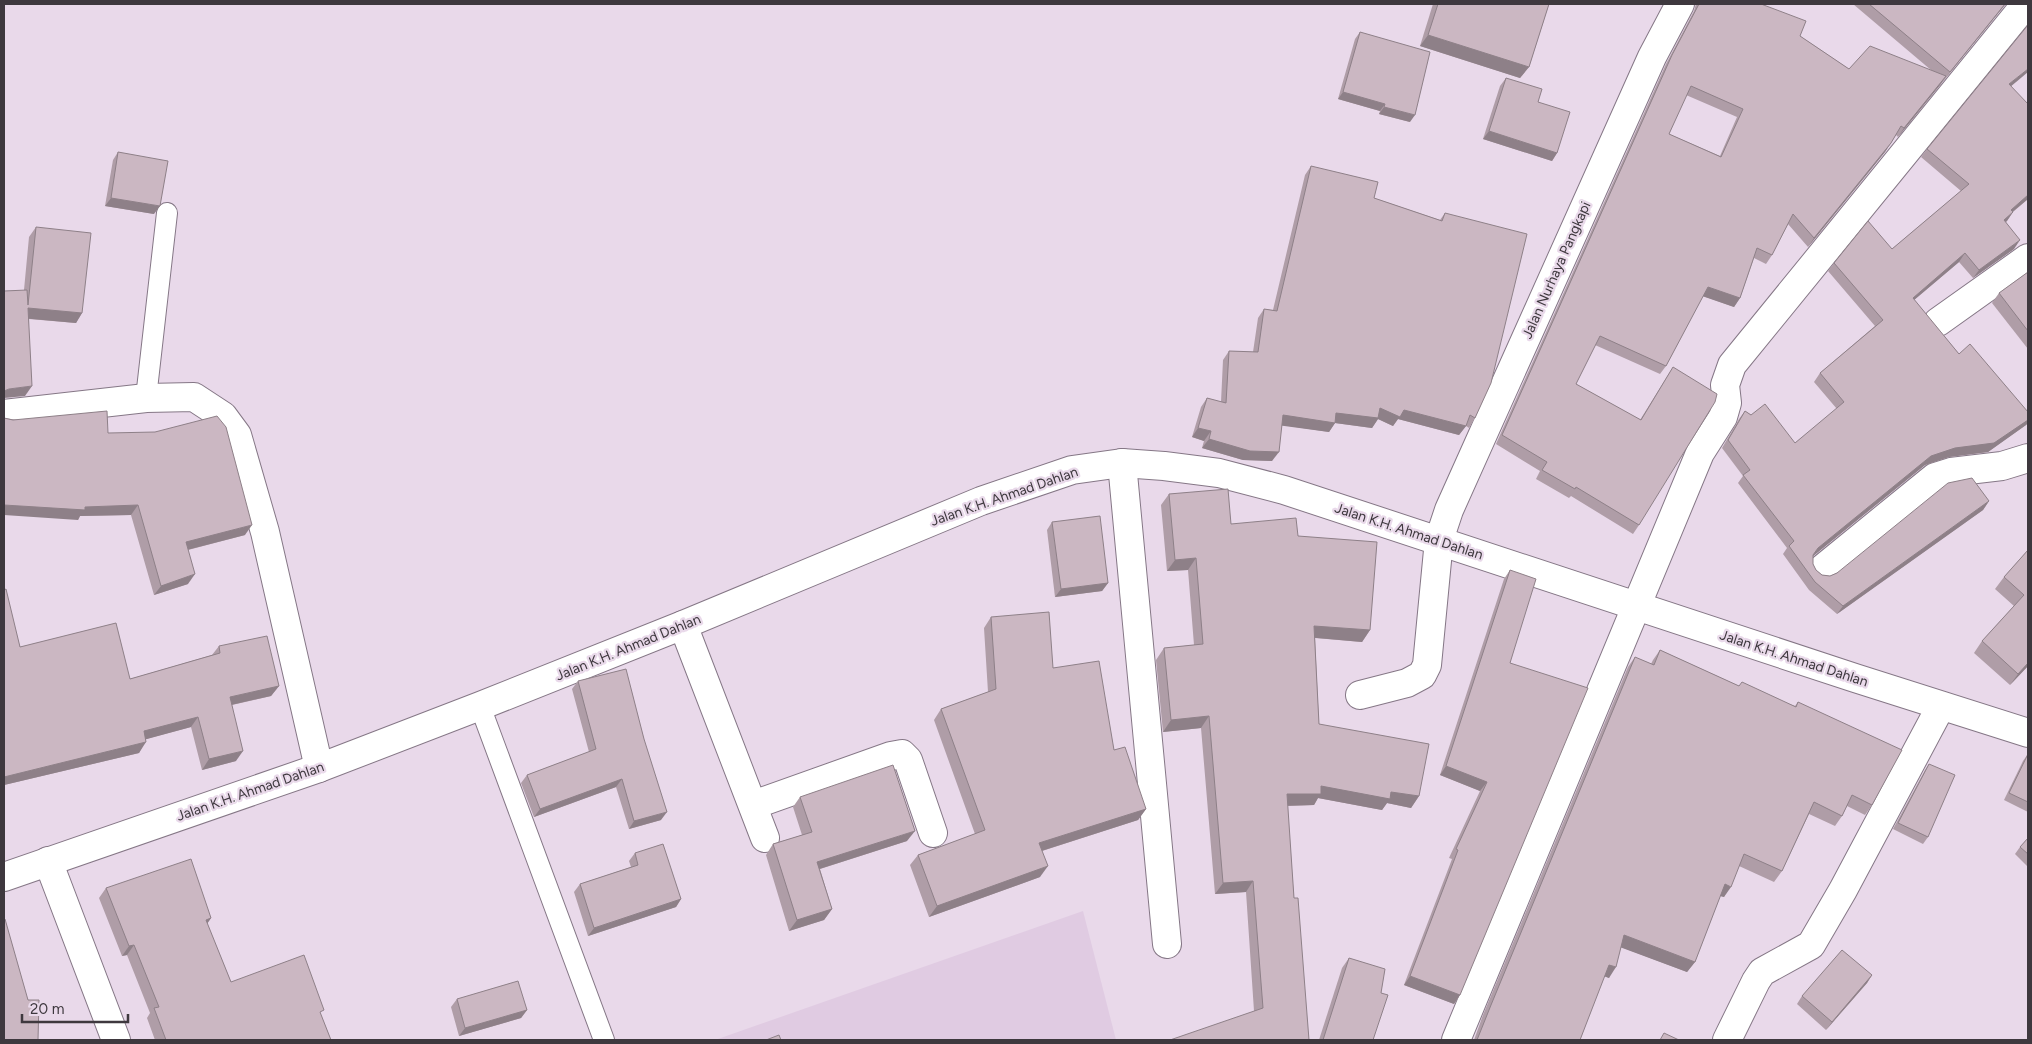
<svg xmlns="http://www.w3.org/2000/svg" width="2032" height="1044" viewBox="0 0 2032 1044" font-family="Figtree,sans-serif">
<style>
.built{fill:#e0cbe2}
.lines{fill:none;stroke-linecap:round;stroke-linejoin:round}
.service-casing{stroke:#857786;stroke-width:22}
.minor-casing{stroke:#857786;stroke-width:30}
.service{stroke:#fff;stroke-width:20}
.minor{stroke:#fff;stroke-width:28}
.wall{fill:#af9da7;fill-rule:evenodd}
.shaded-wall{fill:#8e8088}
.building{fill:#cbb7c2;stroke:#8e8088;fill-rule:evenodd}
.labels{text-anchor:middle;stroke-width:4.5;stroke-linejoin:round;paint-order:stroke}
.street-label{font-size:14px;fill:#3e383e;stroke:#e9d9ea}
</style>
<rect width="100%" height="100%" fill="#e9d9ea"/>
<polygon class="built" points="1083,911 1116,1040 715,1040"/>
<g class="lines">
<defs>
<g id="service">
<polyline points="146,398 167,213"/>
<polyline points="480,706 604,1040"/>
</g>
<g id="minor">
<polyline points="1938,322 2028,258"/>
<polyline points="4,414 146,398 194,397 223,416 237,435 265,532 319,768"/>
<polyline points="1122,463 1167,944"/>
<polyline points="1822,569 1935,477 1951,472 2002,466 2028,458"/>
<polyline points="683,625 765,838"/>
<polyline points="1360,695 1407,683 1422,675 1427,665 1439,540 1449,510 1652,57 1680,4"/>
<polyline points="753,805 891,756 902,754 908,760 933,833"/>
<polyline points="48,861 116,1040"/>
<polyline points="4,877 319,768 480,706 683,625 981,501 1072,470 1122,463 1164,466 1219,473 1284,490 1855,678 2028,733"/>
<polyline points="1456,1040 1700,453 1723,417 1727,403 1725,385 1732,365 2026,4"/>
<polyline points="1727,1040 1756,981 1762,972 1811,945 1843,890 1941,706"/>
</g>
</defs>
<use href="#service" class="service-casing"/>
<use href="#minor" class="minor-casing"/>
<use href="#service" class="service"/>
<use href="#minor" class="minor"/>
</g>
<g class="wall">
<polygon points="1433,4 1549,4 1529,67 1520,78 1420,46"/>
<path d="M1696 4H1761L1800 36 1849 69 1931 70 1853 4H2006L1898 137 1896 135 1885 152 1808 247 1788 224 1772 255 1766 264 1754 258 1740 298 1734 307 1703 296 1666 366 1660 374 1595 345 1576 384 1640 420 1673 367 1639 525 1633 534 1571 496 1569 498 1536 479 1540 471 1496 444 1666 64 1694 11ZM1686 95 1737 117 1720 156 1669 134Z"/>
<polygon points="1360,32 1410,122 1379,114 1380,111 1338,99 1355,39"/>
<polygon points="1506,78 1538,102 1557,153 1552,161 1483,139 1500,86"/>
<polygon points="2011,86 2028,199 2013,212 2006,222 2014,249 1973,278 1959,262 1914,300 1959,354 2028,412 2028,423 2026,425 1988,452 1949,457 1925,465 1813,556 1813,564 1816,570 1822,575 1830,576 1989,501 1983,510 1837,614 1809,590 1783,554 1787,548 1738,483 1743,476 1722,448 1739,419 1745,411 1795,443 1837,409 1814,382 1820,373 1875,326 1828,271 1834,263 1892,249 1961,191 1921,157 1927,149"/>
<polygon points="118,152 154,214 105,206 113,160"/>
<polygon points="1311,166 1374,198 1440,220 1445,213 1475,418 1469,428 1466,426 1459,435 1398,419 1393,426 1378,419 1372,428 1335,423 1329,432 1282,425 1272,461 1243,460 1202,448 1204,441 1192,437 1201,407 1207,398 1221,402 1223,360 1229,351 1253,352 1258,318 1264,309 1273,310 1305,175"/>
<polygon points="36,227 82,313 76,323 29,319 25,396 24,290 29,237"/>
<polygon points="2028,272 2028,349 1992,303 1999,293"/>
<polygon points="4,418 108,433 245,535 188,550 188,584 154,595 131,515 80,516 78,520"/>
<polygon points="1169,494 1231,524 1298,536 1370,630 1362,642 1315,638 1319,724 1419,796 1411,808 1387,803 1382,810 1318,798 1314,805 1287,806 1294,898 1309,1040 1254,1011 1246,892 1215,894 1201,728 1163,732 1156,660 1164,648 1194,645 1188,570 1167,571 1161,505"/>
<polygon points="1052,522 1108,583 1102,591 1055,597 1047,530"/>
<polygon points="2028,550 2028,666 2010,685 1974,653 1982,641 2014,606 1995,589 2004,577"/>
<polygon points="1510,570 1510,663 1460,995 1454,1004 1404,985 1452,859 1449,858 1480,791 1440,775 1504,579"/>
<polygon points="4,590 20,647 130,679 212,655 219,646 279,686 271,696 232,705 236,761 202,770 191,727 146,739 139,753 4,785"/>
<polygon points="991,617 1053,668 1114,750 1146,809 1138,820 1042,851 1040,877 929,917 910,865 918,855 975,834 934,720 941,709 988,692 984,628"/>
<polygon points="1660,650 1739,686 1795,706 1798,702 1872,805 1865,815 1847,806 1842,816 1835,826 1809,814 1782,871 1774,882 1739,866 1724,897 1720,896 1695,962 1687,972 1621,947 1609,978 1604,976 1580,1040 1474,1040 1483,1015 1628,667 1635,657 1651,664 1653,660"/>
<polygon points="578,681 661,820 629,829 616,787 534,817 521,783 527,775 589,752 572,689"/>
<polygon points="2028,754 2028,812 2004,800 2023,761"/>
<polygon points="1929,764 1928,837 1923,844 1893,829 1925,770"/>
<polygon points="800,797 907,841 820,869 832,909 824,920 789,931 766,855 773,844 802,835 793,807"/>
<polygon points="2028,838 2028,867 2015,854 2020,847"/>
<polygon points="635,853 681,899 676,907 588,936 574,892 580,884 631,867 629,861"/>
<polygon points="106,888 211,918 207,924 231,982 321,1015 331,1040 155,1040 147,1018 150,1013 127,955 122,956 99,898"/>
<polygon points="1349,958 1381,993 1373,1040 1319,1040 1342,968"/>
<polygon points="1872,975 1867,983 1826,1030 1797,1004 1802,996"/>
<polygon points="457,999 527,1010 521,1018 459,1036 451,1007"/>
</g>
<g class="shaded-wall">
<polygon points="2005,4 2003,7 1943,81 1950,72"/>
<polygon points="1428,35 1529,67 1520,78 1420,46"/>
<polygon points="2028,69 2028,72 2003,93 2009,84"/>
<polygon points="1946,76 1940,85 1898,137 1904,128"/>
<polygon points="1343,92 1385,104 1380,111 1338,99"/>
<polygon points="1384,107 1415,115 1410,122 1379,114"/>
<polygon points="1489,131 1557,153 1552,161 1483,139"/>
<polygon points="1891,143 1885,152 1808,247 1814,238"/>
<polygon points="2028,195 2028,199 2005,218 2011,210"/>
<polygon points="111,198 160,206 154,214 105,206"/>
<polygon points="2013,212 2007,221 1998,228 2004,220"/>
<polygon points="2020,240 2014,249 1973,278 1979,270"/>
<polygon points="1965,253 1959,262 1907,306 1913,298"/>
<polygon points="1708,287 1740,298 1734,307 1702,296"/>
<polygon points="28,308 82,313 76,323 21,318"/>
<polygon points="32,386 25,396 4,398 4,391 9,389"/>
<polygon points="1380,408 1404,410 1466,426 1459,435 1398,419 1393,426 1378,419 1372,428 1335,423 1329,432 1277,425 1283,415 1336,413"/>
<polygon points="2028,420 2028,423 2026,425 1988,452 1949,457 1925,465 1812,557 1818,548 1931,456"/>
<polygon points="1198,428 1211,431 1204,441 1192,437"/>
<polygon points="1209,439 1279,452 1272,461 1243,460 1202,448"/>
<polygon points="1989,501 1983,510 1837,614 1843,606"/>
<polygon points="4,505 85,507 138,505 131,515 80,516 78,520 4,515"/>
<polygon points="252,525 245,535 179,552 186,542"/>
<polygon points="1196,558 1188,570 1167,571 1175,560"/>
<polygon points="195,574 188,584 154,595 161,586"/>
<polygon points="1108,583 1102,591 1055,597 1061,589"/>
<polygon points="1314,626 1370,630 1362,642 1306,637"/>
<polygon points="2028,663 2028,666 2010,685 2018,674"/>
<polygon points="279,686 271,696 222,707 230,697"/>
<polygon points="1209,716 1201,728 1163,732 1171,720"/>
<polygon points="198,717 191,727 136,742 144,731"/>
<polygon points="146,742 139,753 4,785 4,777"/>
<polygon points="243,751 236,761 202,770 209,759"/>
<polygon points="1446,766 1487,782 1480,791 1440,775"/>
<polygon points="622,779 616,787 534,817 540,809"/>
<polygon points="1321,786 1391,792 1419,796 1411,808 1387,803 1382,810 1318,798 1314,805 1279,806 1287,794"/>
<polygon points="1146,809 1138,820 1032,854 1039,843"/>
<polygon points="667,812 661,820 629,829 634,821"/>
<polygon points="915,831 907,841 810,872 817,862"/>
<polygon points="1048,866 1040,877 929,917 937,906"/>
<polygon points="1253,881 1246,892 1215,894 1223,883"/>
<polygon points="1725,884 1731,887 1724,897 1717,895"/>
<polygon points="681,899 676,907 588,936 594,928"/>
<polygon points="832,909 824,920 789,931 797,920"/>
<polygon points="211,918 204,928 206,920"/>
<polygon points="1624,935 1695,962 1687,972 1617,946"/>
<polygon points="134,945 127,955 122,956 129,946"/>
<polygon points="1609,965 1616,967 1609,978 1601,975"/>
<polygon points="1872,975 1867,983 1826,1030 1832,1022"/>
<polygon points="1410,976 1460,995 1454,1004 1404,985"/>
<polygon points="527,1010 521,1018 459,1036 465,1028"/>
</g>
<g class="building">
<polygon points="1438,4 1549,4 1529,67 1428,35"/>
<path d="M1699 4H1761L1806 21 1800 36 1849 69 1870 46 1946 76 1904 128 1901 126 1891 143 1814 238 1793 214 1772 255 1757 248 1740 298 1708 287 1666 366 1600 336 1576 384 1641 420 1673 367 1717 394 1715 402 1639 525 1576 487 1575 489 1542 470 1547 462 1502 435 1672 55ZM1691 86 1743 109 1721 157 1669 134Z"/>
<polygon points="1869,4 2005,4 1950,72"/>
<polygon points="2028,25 2028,69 2009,84 2028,104 2028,195 2011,210 2013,212 2004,220 2020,240 1979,270 1965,253 1913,298 1959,354 1970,344 2028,412 2028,420 1994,443 1955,448 1931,456 1818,548 1813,555 1813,564 1816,570 1822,575 1830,576 1837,573 1948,483 1972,478 1989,501 1843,606 1815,582 1789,546 1794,541 1743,475 1750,470 1728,440 1745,411 1751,415 1765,404 1795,443 1844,402 1820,373 1883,320 1834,263 1868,221 1892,249 1969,184 1927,149"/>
<polygon points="1360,32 1430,52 1415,115 1384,107 1385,104 1343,92"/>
<polygon points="1506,78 1542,89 1538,102 1570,112 1557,153 1489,131"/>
<polygon points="118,152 168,161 160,206 111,198"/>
<polygon points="1311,166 1378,182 1374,198 1442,221 1445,213 1527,234 1491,383 1475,418 1470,415 1466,426 1404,410 1400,417 1380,408 1378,418 1336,413 1335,423 1283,415 1279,452 1250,451 1209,439 1211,431 1198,428 1207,398 1226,403 1229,351 1258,352 1264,309 1277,311"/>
<polygon points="36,227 91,233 82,313 28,308 32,386 9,389 4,391 4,291 27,290 28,305"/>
<polygon points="2028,272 2028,331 1999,293"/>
<polygon points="107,411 108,433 155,432 217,416 226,427 252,525 186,542 195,574 161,586 138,505 85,507 85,510 4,505 4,418 13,420"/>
<polygon points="1228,489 1231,524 1296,518 1298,536 1377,542 1370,630 1314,626 1319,724 1429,744 1419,796 1391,792 1390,799 1321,786 1321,794 1287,794 1294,898 1298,898 1309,1040 1170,1040 1263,1008 1253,881 1223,883 1209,716 1171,720 1164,648 1203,644 1196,558 1175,560 1169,494"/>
<polygon points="1100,516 1108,583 1061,589 1052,522"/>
<polygon points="2028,550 2028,663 2018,674 1982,641 2024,595 2004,577"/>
<polygon points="1510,570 1536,579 1510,663 1588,688 1460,995 1410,976 1458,850 1456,849 1487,782 1446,766"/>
<polygon points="6,589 20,647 116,623 130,679 220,653 219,646 267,636 279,686 230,697 243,751 209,759 198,717 144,731 146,742 4,777 4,590"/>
<polygon points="1049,612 1053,668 1099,661 1114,750 1125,747 1146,809 1039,843 1048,866 937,906 918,855 985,830 941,709 996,689 991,617"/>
<polygon points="1660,650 1739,686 1742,682 1796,707 1798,702 1902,750 1872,805 1852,795 1842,816 1814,802 1782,871 1744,854 1731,887 1725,884 1695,962 1624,935 1616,967 1609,965 1580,1040 1477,1040 1491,1005 1635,657 1654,665"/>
<polygon points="626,669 644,739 667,812 634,821 622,779 540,809 527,775 596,749 578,681"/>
<polygon points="2028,754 2028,802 2009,793"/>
<polygon points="1929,764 1955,775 1928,837 1898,823"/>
<polygon points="893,765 915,831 817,862 832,909 797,920 773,844 812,832 800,797"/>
<polygon points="2028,838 2028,854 2020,847"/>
<polygon points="663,844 681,899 594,928 580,884 638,865 635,853"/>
<polygon points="191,859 211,918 206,920 231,982 304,955 324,1010 320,1012 331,1040 166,1040 154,1008 159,1007 134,945 129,946 106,888"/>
<polygon points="5,919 28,1000 39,1000 38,1040 4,1040 4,920"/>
<polygon points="1842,950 1872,975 1832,1022 1802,996"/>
<polygon points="1349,958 1385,969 1381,993 1388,995 1373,1040 1323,1040"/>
<polygon points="518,981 527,1010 465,1028 457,999"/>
<polygon points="1664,1033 1679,1040 1660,1040"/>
<polygon points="779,1035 781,1040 766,1040"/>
</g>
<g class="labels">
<g class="street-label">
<text transform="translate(1556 270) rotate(-66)" y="5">Jalan Nurhaya Pangkapi</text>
<text transform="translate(1004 496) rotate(-19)" y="5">Jalan K.H. Ahmad Dahlan</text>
<text transform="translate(1409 531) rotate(18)" y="5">Jalan K.H. Ahmad Dahlan</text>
<text transform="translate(628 647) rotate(-22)" y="5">Jalan K.H. Ahmad Dahlan</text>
<text transform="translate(1794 658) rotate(18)" y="5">Jalan K.H. Ahmad Dahlan</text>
<text transform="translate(250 791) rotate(-19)" y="5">Jalan K.H. Ahmad Dahlan</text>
</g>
</g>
<rect width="2032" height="1044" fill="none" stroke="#3e383e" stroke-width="10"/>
<path d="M22 1014v8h106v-8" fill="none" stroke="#3e383e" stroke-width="2.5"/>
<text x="30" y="1014" font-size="15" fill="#3e383e" stroke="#e9d9ea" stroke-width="4" paint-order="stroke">20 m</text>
</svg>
